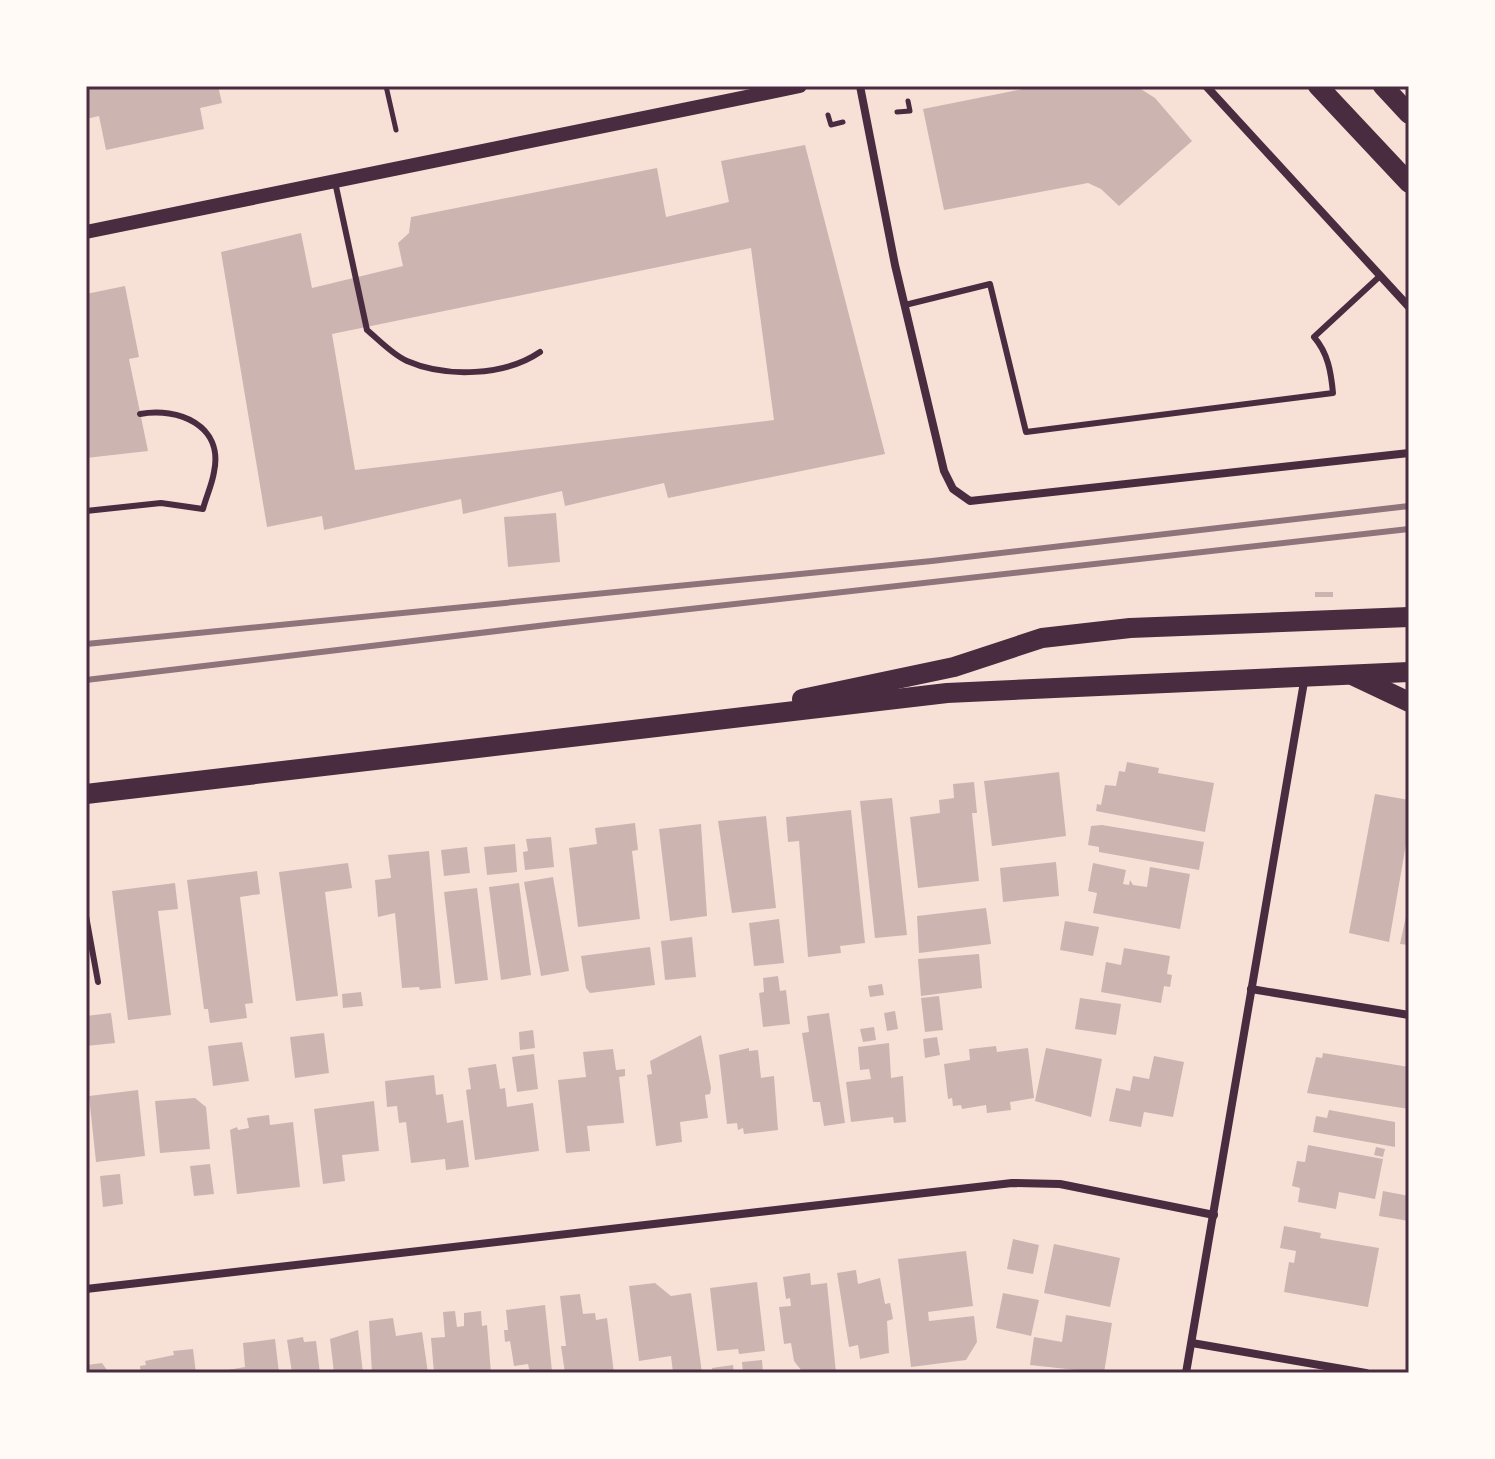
<svg xmlns="http://www.w3.org/2000/svg" width="1495" height="1459" viewBox="0 0 1495 1459" font-family="Jost,sans-serif">
<style>
.building{fill:#ccb4b1;fill-rule:evenodd}
.lines{fill:none;stroke-linecap:round;stroke-linejoin:round}
.path{stroke:#4a2c40;stroke-width:5}
.service{stroke:#4a2c40;stroke-width:6}
.minor{stroke:#4a2c40;stroke-width:8}
.tertiary{stroke:#4a2c40;stroke-width:14}
.primary{stroke:#4a2c40;stroke-width:20}
.rail{stroke:#8f747c;stroke-width:6}
.neatline{fill:none;stroke:#4a2c40;stroke-width:3}
</style>
<rect width="100%" height="100%" fill="#f7e1d7"/>
<g class="building">
<polygon points="86,86 218,86 222,103 200,108 204,129 106,150 99,116 86,119"/>
<polygon points="1038,86 1136,86 1155,98 1192,141 1119,206 1101,189 1088,183 944,210 923,109"/>
<path d="M805 145 885 454 668 498 664 483 565 506 562 491 463 514 461 499 324 530 322 516 267 527 221 252 301 233 312 288 403 266 398 243 409 233 411 217 657 168 666 217 729 202 721 161ZM751 248 774 420 355 470 332 334Z"/>
<polygon points="125,286 139,357 129,359 148,451 86,458 86,294"/>
<polygon points="556,513 560,562 508,567 504,517"/>
<rect x="1315" y="592" width="18" height="5"/>
<polygon points="1127,762 1159,768 1158,773 1214,783 1205,832 1096,811 1097,804 1101,805 1105,785 1116,786 1119,771 1125,772"/>
<polygon points="1059,772 1066,836 992,846 984,781"/>
<polygon points="974,782 977,813 972,813 979,881 918,888 910,817 940,813 939,800 954,798 953,784"/>
<polygon points="1375,794 1409,800 1409,827 1389,942 1349,933"/>
<polygon points="892,798 907,935 875,938 860,801"/>
<polygon points="851,810 865,943 840,946 841,953 808,957 799,841 788,842 786,817"/>
<polygon points="766,816 776,908 732,913 718,821"/>
<polygon points="635,823 638,850 632,851 640,919 578,927 569,848 597,844 595,828"/>
<polygon points="701,824 707,916 670,921 659,829"/>
<polygon points="1102,825 1204,842 1199,870 1099,852 1099,847 1088,845 1091,826"/>
<polygon points="551,837 554,867 525,870 523,852 528,851 526,839"/>
<polygon points="515,844 517,872 487,875 484,847"/>
<polygon points="467,847 470,873 444,876 441,850"/>
<polygon points="429,851 441,988 420,990 419,987 402,988 395,913 378,917 375,880 391,878 388,855"/>
<polygon points="1056,862 1059,896 1003,902 1000,868"/>
<polygon points="348,863 352,888 325,892 338,996 296,1001 279,872"/>
<polygon points="1093,863 1126,870 1123,884 1129,885 1130,880 1133,885 1147,887 1150,867 1190,874 1180,929 1093,913 1097,893 1088,891"/>
<polygon points="257,871 260,894 240,897 253,1003 245,1004 247,1018 210,1023 208,1009 204,1009 187,880"/>
<polygon points="553,877 569,971 541,976 524,882"/>
<polygon points="175,883 178,909 158,911 171,1015 128,1020 112,891"/>
<polygon points="519,883 531,975 501,980 489,887"/>
<polygon points="477,888 488,980 455,984 444,892"/>
<polygon points="1408,907 1409,907 1409,945 1400,944"/>
<polygon points="986,908 991,944 919,953 917,916"/>
<polygon points="779,919 784,963 754,966 749,923"/>
<polygon points="1065,921 1099,927 1093,956 1060,950"/>
<polygon points="692,937 696,977 665,980 661,941"/>
<polygon points="650,947 655,985 590,993 586,988 581,956"/>
<polygon points="1124,948 1170,956 1167,974 1172,975 1170,987 1164,986 1161,1003 1101,992 1106,962 1121,965"/>
<polygon points="979,954 982,988 921,996 918,959"/>
<polygon points="778,976 780,991 786,990 790,1024 763,1027 759,993 764,992 763,978"/>
<polygon points="882,984 884,995 870,997 868,986"/>
<polygon points="361,992 363,1006 343,1008 342,994"/>
<polygon points="939,996 943,1030 925,1032 921,998"/>
<polygon points="1080,998 1121,1004 1116,1035 1075,1029"/>
<polygon points="895,1011 898,1029 887,1031 884,1013"/>
<polygon points="111,1013 115,1043 86,1046 86,1016"/>
<polygon points="829,1013 845,1123 824,1126 820,1102 813,1102 802,1033 809,1032 807,1016"/>
<polygon points="874,1027 876,1040 863,1042 860,1029"/>
<polygon points="533,1030 535,1048 520,1050 519,1032"/>
<polygon points="324,1033 329,1073 295,1078 290,1037"/>
<polygon points="701,1035 711,1088 710,1094 705,1095 708,1118 680,1122 682,1142 656,1146 647,1075 652,1074 650,1061"/>
<polygon points="937,1037 940,1055 925,1058 923,1039"/>
<polygon points="242,1042 249,1081 213,1086 208,1046"/>
<polygon points="889,1043 891,1078 903,1076 906,1122 894,1123 893,1117 851,1122 846,1082 871,1079 869,1069 860,1070 858,1047"/>
<polygon points="996,1046 997,1052 1028,1048 1034,1098 1010,1102 1011,1110 987,1113 986,1105 962,1109 961,1105 953,1106 952,1098 948,1099 944,1064 970,1060 969,1049"/>
<polygon points="749,1048 749,1051 758,1050 761,1078 774,1076 778,1130 744,1134 743,1128 738,1130 737,1123 727,1124 719,1055"/>
<polygon points="1046,1048 1102,1059 1091,1117 1035,1101"/>
<polygon points="613,1049 616,1070 625,1069 625,1076 619,1077 624,1123 587,1126 590,1151 566,1153 558,1080 586,1077 583,1052"/>
<polygon points="1323,1053 1409,1067 1409,1109 1307,1093 1316,1057 1322,1058"/>
<polygon points="534,1054 538,1089 517,1092 512,1057"/>
<polygon points="1154,1056 1184,1062 1173,1117 1144,1112 1141,1127 1109,1121 1116,1088 1130,1091 1133,1076 1149,1079"/>
<polygon points="496,1064 500,1089 505,1088 507,1107 533,1103 539,1151 475,1160 466,1090 471,1089 468,1068"/>
<polygon points="434,1075 436,1095 443,1094 447,1123 463,1120 469,1167 446,1170 445,1159 411,1163 406,1122 399,1123 397,1106 387,1107 385,1081"/>
<polygon points="138,1090 145,1156 96,1162 89,1096"/>
<polygon points="195,1098 206,1107 210,1149 160,1153 155,1101"/>
<polygon points="374,1101 379,1151 342,1155 345,1181 323,1184 314,1109"/>
<polygon points="1329,1110 1395,1122 1395,1147 1313,1132 1316,1116 1327,1118"/>
<polygon points="269,1115 270,1125 293,1122 300,1187 237,1194 230,1130 237,1127 238,1130 249,1128 247,1118"/>
<polygon points="1308,1145 1383,1159 1375,1199 1339,1192 1336,1209 1298,1202 1300,1188 1292,1186 1297,1161 1305,1162"/>
<polygon points="1376,1147 1385,1149 1383,1157 1374,1155"/>
<polygon points="210,1164 214,1194 194,1196 190,1166"/>
<polygon points="120,1174 123,1204 103,1207 100,1176"/>
<polygon points="1383,1191 1409,1196 1409,1221 1379,1216"/>
<polygon points="1284,1226 1321,1233 1320,1238 1379,1248 1368,1307 1284,1292 1289,1262 1294,1263 1296,1251 1280,1248"/>
<polygon points="1013,1239 1039,1245 1033,1274 1007,1269"/>
<polygon points="1054,1244 1120,1258 1110,1307 1044,1293"/>
<polygon points="966,1251 973,1306 928,1312 929,1321 974,1316 977,1342 966,1360 911,1367 898,1259"/>
<polygon points="856,1270 858,1284 880,1278 885,1304 890,1303 893,1319 887,1321 889,1353 860,1359 858,1345 849,1347 837,1273"/>
<polygon points="810,1273 811,1285 827,1283 836,1373 801,1370 794,1361 791,1343 784,1344 779,1307 791,1306 790,1298 786,1299 783,1277"/>
<polygon points="757,1282 765,1351 739,1354 738,1349 717,1351 710,1288"/>
<polygon points="655,1283 671,1296 691,1293 702,1373 673,1373 671,1356 639,1361 629,1286"/>
<polygon points="1003,1293 1039,1300 1031,1336 996,1328"/>
<polygon points="580,1294 583,1314 595,1313 596,1320 607,1318 614,1373 565,1373 561,1346 566,1346 560,1296"/>
<polygon points="545,1305 552,1371 530,1373 528,1364 514,1366 510,1341 505,1342 504,1330 508,1330 506,1310"/>
<polygon points="455,1311 457,1327 464,1326 464,1313 481,1311 482,1326 487,1325 491,1373 434,1373 431,1338 445,1337 443,1312"/>
<polygon points="1066,1315 1112,1323 1104,1373 1030,1365 1034,1337 1062,1342"/>
<polygon points="393,1318 396,1336 422,1332 428,1373 372,1373 369,1321"/>
<polygon points="358,1330 363,1373 334,1373 330,1339"/>
<polygon points="303,1337 304,1342 316,1341 320,1373 292,1373 287,1340"/>
<polygon points="275,1339 279,1373 210,1373 245,1367 243,1343"/>
<polygon points="193,1349 196,1373 141,1373 140,1366 146,1365 145,1361 174,1355 173,1351"/>
<polygon points="762,1360 763,1373 743,1373 742,1362"/>
<polygon points="102,1363 109,1373 86,1373 87,1365"/>
<polygon points="733,1365 734,1373 713,1373 712,1368"/>
</g>
<g class="lines">
<g class="path">
<polyline points="386,86 396,130"/>
<polyline points="897,112 910,111 908,101"/>
<polyline points="828,115 831,125 843,122"/>
</g>
<g class="service">
<path d="M335 182 367 330C379 340 393 355 407 361 446 378 505 376 540 352"/>
<path d="M905 305 990 284 1026 432 1333 393C1331 372 1328 353 1314 337L1380 276"/>
<path d="M86 511 161 503 203 509C206 497 212 485 214 472 224 425 178 407 140 414"/>
<polyline points="86,916 98,982"/>
</g>
<g class="minor">
<polyline points="860,86 895,265 944,471 953,489 970,501 1409,453"/>
<polyline points="1206,86 1409,307"/>
<polyline points="1251,989 1409,1015"/>
<polyline points="86,1289 1012,1183 1060,1184 1214,1215"/>
<polyline points="1192,1343 1366,1373"/>
<polyline points="1186,1373 1305,676"/>
</g>
<polyline class="tertiary" points="86,232 800,86"/>
<g class="primary">
<polyline points="1318,86 1409,183"/>
<polyline points="1383,86 1409,114"/>
<polyline points="1354,676 1409,702"/>
<polyline points="802,699 954,667 1042,638 1130,628 1409,617"/>
<polyline points="86,794 947,693 1409,672"/>
</g>
<g class="rail">
<polyline points="86,644 932,561 1409,506"/>
<polyline points="86,680 555,624 1409,529"/>
</g>
</g>
<rect width="1495" height="1459" fill="none" stroke="#fffaf5" stroke-width="176"/>
<rect x="88" y="88" width="1319" height="1283" class="neatline"/>
</svg>
